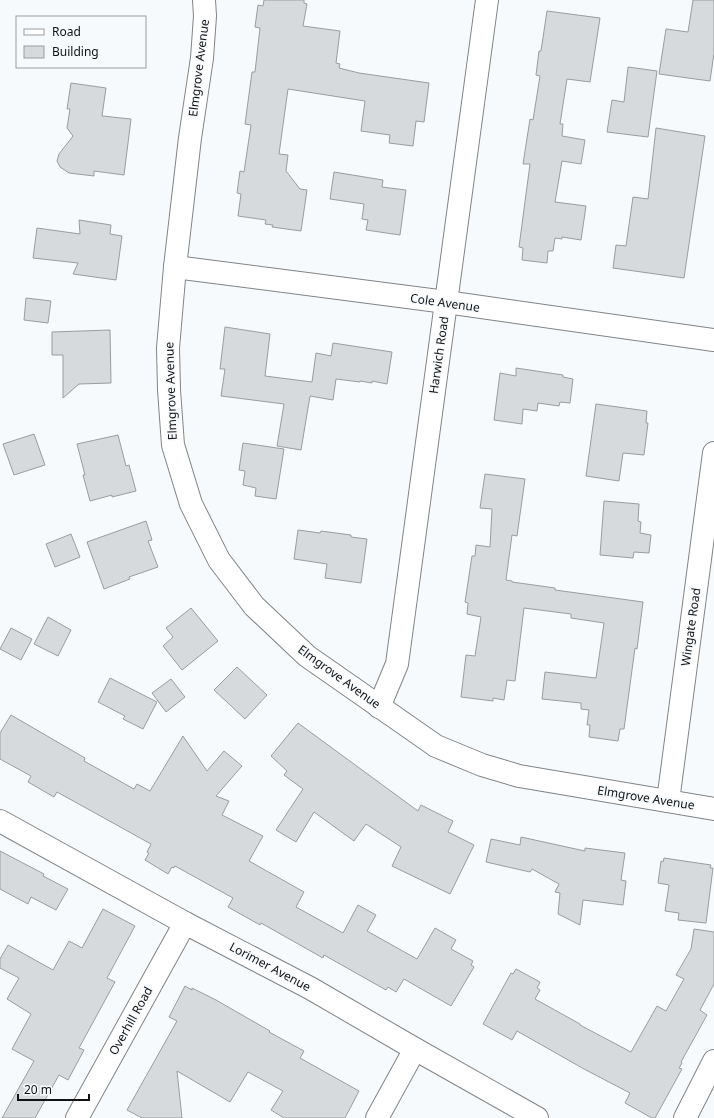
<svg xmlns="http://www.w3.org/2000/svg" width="714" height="1118" viewBox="0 0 714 1118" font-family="'Noto Sans',sans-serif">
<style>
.building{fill:#d7dadd;stroke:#9a9da0}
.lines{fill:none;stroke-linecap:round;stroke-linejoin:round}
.minor-casing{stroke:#818486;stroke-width:24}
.tertiary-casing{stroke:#818486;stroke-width:24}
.minor{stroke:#fff;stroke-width:22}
.tertiary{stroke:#fff;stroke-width:22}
.labels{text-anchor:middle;stroke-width:3;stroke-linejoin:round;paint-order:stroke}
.street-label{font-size:12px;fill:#111213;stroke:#f7fafd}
</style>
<rect width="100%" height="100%" fill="#f7fafd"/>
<g class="building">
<polygon points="264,0 304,0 304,3 307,4 303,26 340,31 336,63 340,64 339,68 359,73 429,83 424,122 416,121 413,146 389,143 390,135 361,131 365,101 288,89 279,154 288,155 286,171 300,189 307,190 301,231 272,227 273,225 265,224 266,220 238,216 241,194 237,193 240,171 244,172 251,125 245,124 252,72 255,72 260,28 255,27 258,5 263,6"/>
<polygon points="693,0 714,0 714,53 710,81 659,74 666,29 688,32"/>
<polygon points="547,11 600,18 590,82 567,79 560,124 563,124 562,136 585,140 581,164 562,161 555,202 586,206 581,240 562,237 562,239 555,238 553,251 548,251 547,263 522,260 523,248 519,247 530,164 523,164 530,119 533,120 540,76 536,75 539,51 541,51"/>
<polygon points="628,67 657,71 648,137 607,132 612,100 624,102"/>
<polygon points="71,83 106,88 102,116 131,119 124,175 94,171 94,176 69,173 60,167 57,161 59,154 73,136 67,128 70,109 67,109"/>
<polygon points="656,128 705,136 684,278 613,268 616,245 626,246 633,197 648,199"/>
<polygon points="334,172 383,180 382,187 406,190 400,235 366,230 368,220 362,219 364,204 330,199"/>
<polygon points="79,220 111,225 110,234 122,236 116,280 73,274 78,263 33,258 37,228 80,234"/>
<polygon points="26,298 51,301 48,323 24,320"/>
<polygon points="225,327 270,334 265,376 312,382 316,353 331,356 333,343 392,352 387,384 372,381 372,383 360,381 360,382 336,379 333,400 310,396 301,450 277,446 284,404 221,396 225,369 220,369"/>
<polygon points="110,330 111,383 79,384 63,398 63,355 52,355 52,332"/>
<polygon points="516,368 563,375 563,377 573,379 570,403 560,402 559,406 538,403 537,411 523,409 522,424 494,420 500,373 516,376"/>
<polygon points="596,404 647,411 646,423 648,423 644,455 623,453 619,481 586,476"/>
<polygon points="34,434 45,465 14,475 3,444"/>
<polygon points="118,435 126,466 129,465 136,491 112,497 112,495 90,501 83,475 85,475 77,444"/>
<polygon points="243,443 284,449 276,499 255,496 256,488 243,485 245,471 239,470"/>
<polygon points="485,474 525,479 517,536 512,535 506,580 512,581 512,582 555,588 555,590 643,602 637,649 635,648 624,729 620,729 618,741 589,737 590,725 587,725 589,710 581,709 581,703 542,699 545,672 596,678 604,623 571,618 571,614 524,608 515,681 507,680 504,700 493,698 493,701 461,697 466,655 475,656 481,617 467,614 468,603 465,602 472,556 475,556 476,545 490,547 492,509 480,508"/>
<polygon points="604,501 639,504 638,521 641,522 640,533 651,535 649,553 634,552 633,558 600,555"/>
<polygon points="146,521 152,540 148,541 158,567 129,577 130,579 104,589 87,542"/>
<polygon points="298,530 320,533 321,531 351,535 351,537 367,539 361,583 325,578 327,564 294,559"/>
<polygon points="71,534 80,557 55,567 46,544"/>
<polygon points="191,608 218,641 182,670 163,646 173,637 166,628"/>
<polygon points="48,617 71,630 58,656 34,644"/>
<polygon points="11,628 32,639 21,660 0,649"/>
<polygon points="237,667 267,695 245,719 214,690"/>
<polygon points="110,678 157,702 143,729 123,719 125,716 98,702"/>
<polygon points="171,679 185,697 166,712 152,693"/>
<polygon points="11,715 85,758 84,761 134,789 137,784 150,791 183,736 207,771 224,751 242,766 216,796 229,801 222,815 263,836 249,861 304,892 296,907 343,933 358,905 376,915 367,931 417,959 435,928 456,940 451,949 473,961 471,965 474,967 451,1006 404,979 396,992 388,987 386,990 324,955 323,958 261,923 260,925 228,907 233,898 175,866 174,868 172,867 168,874 145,860 149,853 147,852 151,844 57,792 54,797 28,782 31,776 0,759 0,733"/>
<polygon points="298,723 418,811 421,805 453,821 448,832 474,845 450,894 392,866 401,847 366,824 354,841 314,812 296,842 276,830 303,789 284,775 287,771 271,756"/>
<polygon points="521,837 585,851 585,848 625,853 621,880 626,881 623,905 583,900 580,925 558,914 560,893 555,892 559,884 532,869 530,872 486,862 491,839 520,845"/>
<polygon points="0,851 44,874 43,876 68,889 56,910 31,897 28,904 0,889"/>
<polygon points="664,858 711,865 710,868 713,868 706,923 678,920 679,913 665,911 669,885 658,883 661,861 663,862"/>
<polygon points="103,909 135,926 107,978 115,982 79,1048 84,1050 68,1080 59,1075 35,1118 2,1118 34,1061 12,1049 31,1014 7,999 19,978 0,968 0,959 8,945 53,970 69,941 82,948"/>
<polygon points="694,929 714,932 714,984 700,1010 707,1015 681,1062 682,1063 679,1068 682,1069 655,1118 652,1118 625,1103 630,1093 584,1069 517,1031 512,1040 483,1024 511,973 513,974 516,969 540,982 537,988 540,990 535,999 580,1024 580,1025 631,1052 657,1006 666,1011 684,979 676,975 691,949"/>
<polygon points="185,986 192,990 192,988 216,1000 270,1031 269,1032 304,1051 300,1058 359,1091 345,1118 284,1118 271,1110 283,1091 248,1072 230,1102 177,1071 182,1118 142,1118 127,1110 177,1021 169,1017"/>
</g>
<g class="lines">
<defs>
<g id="minor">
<polyline points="175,267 446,302 714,340"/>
<polyline points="379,707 397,664 487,0"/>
<polyline points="668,801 714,453"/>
<polyline points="0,821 185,923 310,988 415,1049 537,1118"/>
<polyline points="77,1118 185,923"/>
<polyline points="377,1118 415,1049"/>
<polyline points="685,1118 714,1061"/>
</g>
<polyline id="tertiary" points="204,0 205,16 202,58 190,138 175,267 168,348 169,390 173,445 191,504 219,560 254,606 307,656 436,746 482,765 519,776 714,809"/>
</defs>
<use href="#minor" class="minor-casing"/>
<use href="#tertiary" class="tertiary-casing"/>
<use href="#minor" class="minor"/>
<use href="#tertiary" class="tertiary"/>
</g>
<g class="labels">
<g class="street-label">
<text transform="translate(199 68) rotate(-83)" y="4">Elmgrove Avenue</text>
<text transform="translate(445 303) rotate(8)" y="4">Cole Avenue</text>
<text transform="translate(439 355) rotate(-82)" y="4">Harwich Road</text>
<text transform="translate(171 391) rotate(-92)" y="4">Elmgrove Avenue</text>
<text transform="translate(691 627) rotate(-82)" y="4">Wingate Road</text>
<text transform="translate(339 677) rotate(36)" y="4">Elmgrove Avenue</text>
<text transform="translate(646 798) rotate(9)" y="4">Elmgrove Avenue</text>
<text transform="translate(270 967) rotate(28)" y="4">Lorimer Avenue</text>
<text transform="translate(131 1021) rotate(-61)" y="4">Overhill Road</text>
</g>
</g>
<rect x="16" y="16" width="130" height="52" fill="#f7fafd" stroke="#9b9d9f"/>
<rect x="24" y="29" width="20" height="6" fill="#ffffff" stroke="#9b9d9f"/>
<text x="52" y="36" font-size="12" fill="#111213">Road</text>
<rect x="24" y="46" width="20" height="12" fill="#d7dadd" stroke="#9b9d9f"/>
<text x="52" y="56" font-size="12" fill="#111213">Building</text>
<path d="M18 1094v6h71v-6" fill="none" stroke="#111213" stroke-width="2"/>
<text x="24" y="1094" font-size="12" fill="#111213" stroke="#f7fafd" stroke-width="3" paint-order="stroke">20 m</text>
</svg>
